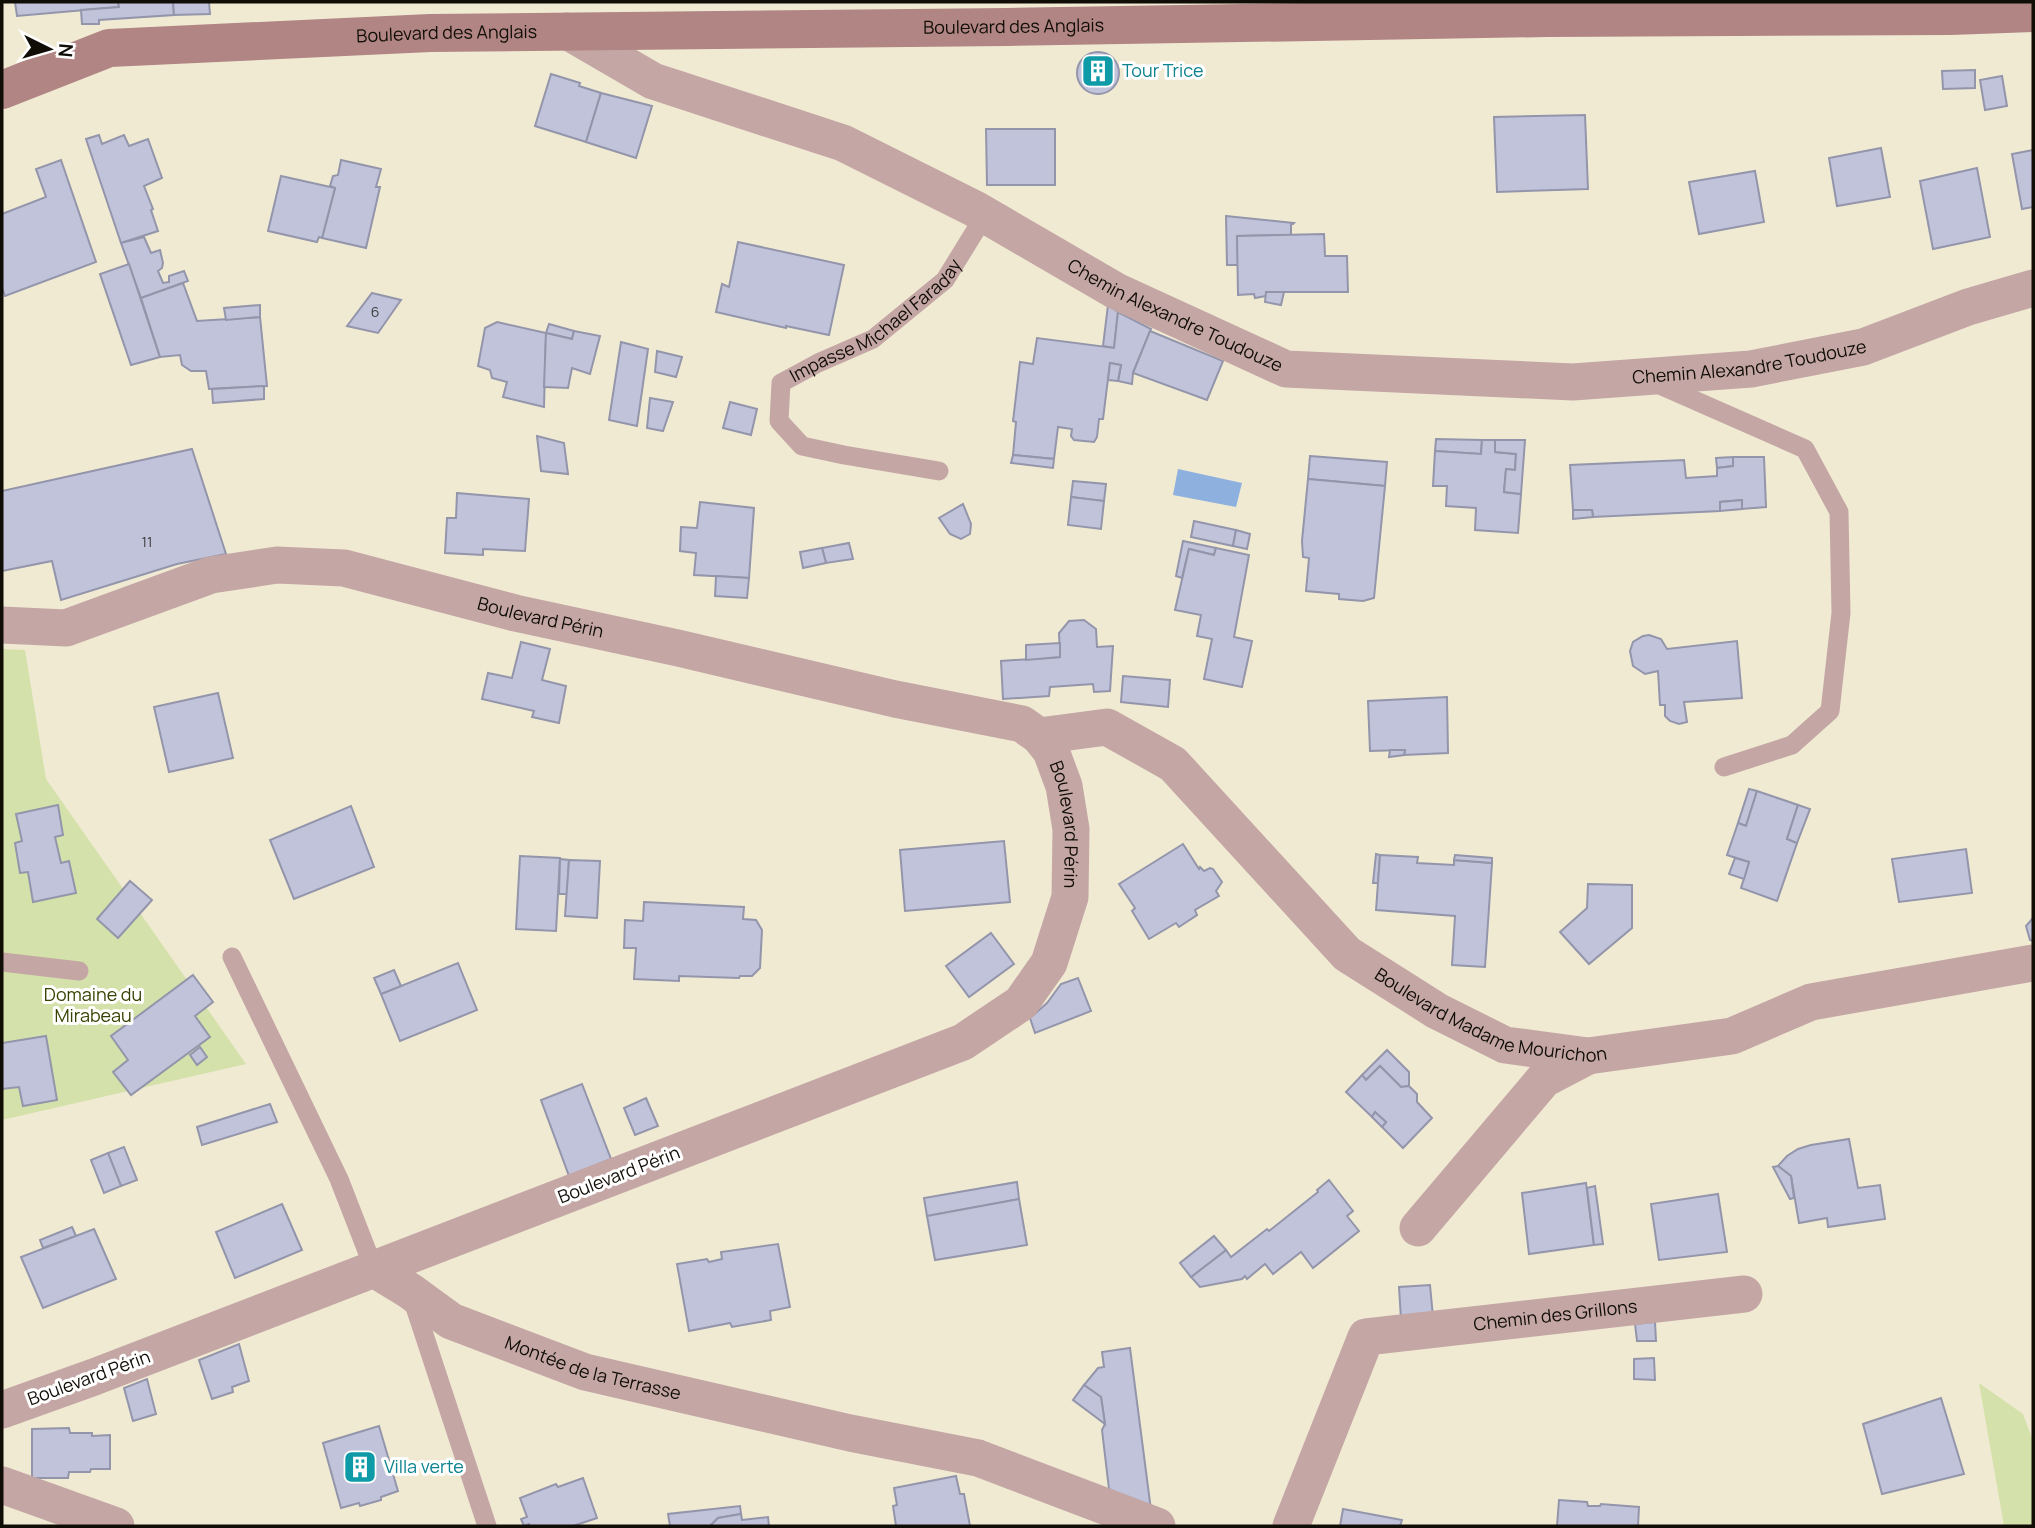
<svg xmlns="http://www.w3.org/2000/svg" width="2035" height="1528" viewBox="0 0 2035 1528" font-family="Manrope,sans-serif">
<style>
.green{fill:#d4e1aa}
.water{fill:#8db0de}
.building{fill:#c1c3da;stroke:#9395ab;stroke-width:2}
.lines{fill:none;stroke-linecap:round;stroke-linejoin:round}
.lane{stroke:#c4a7a5;stroke-width:19}
.street{stroke:#c4a7a5;stroke-width:37}
.secondary{stroke:#b08584;stroke-width:38}
.labels{text-anchor:middle;stroke-width:6;stroke-linejoin:round;paint-order:stroke}
.number-label{font-size:14px;fill:#3c3a3b}
.street-label{font-size:18px;fill:#100d06;stroke:#fff}
.culture-label{font-size:18px;fill:#0d838f;stroke:#fff;text-anchor:start}
.park-label{font-size:18px;fill:#384100;stroke:#fff}
</style>
<rect width="100%" height="100%" fill="#f1ead3"/>
<g class="green">
<polygon points="2,649 25,650 46,779 246,1064 2,1120"/>
<polygon points="1979,1383 2023,1414 2033,1441 2033,1526 2004,1526"/>
</g>
<polygon class="water" points="1178,469 1242,483 1236,507 1173,495"/>
<g class="building">
<polygon points="15,2 118,2 119,7 17,16"/>
<polygon points="118,2 173,2 174,15 99,20 99,24 82,24 81,10 119,7"/>
<polygon points="173,2 209,2 210,14 174,15"/>
<circle cx="1098" cy="73" r="21"/>
<polygon points="1975,70 1975,88 1943,89 1942,71"/>
<polygon points="551,74 580,83 579,86 601,93 586,142 535,126"/>
<polygon points="2002,76 2007,106 1985,110 1980,80"/>
<polygon points="601,93 652,106 636,158 586,142"/>
<polygon points="1585,115 1588,189 1497,192 1494,117"/>
<polygon points="986,129 1055,129 1055,185 987,185"/>
<polygon points="99,135 102,144 124,135 129,146 148,139 162,178 144,186 153,209 151,210 158,231 121,243 86,139"/>
<polygon points="1881,148 1890,197 1837,206 1829,158"/>
<polygon points="2033,150 2033,207 2022,209 2012,154"/>
<polygon points="61,160 96,262 5,296 2,288 2,214 46,197 36,169"/>
<polygon points="341,160 381,169 376,187 380,187 366,248 322,238 335,188 330,186 333,176 338,175"/>
<polygon points="1977,168 1990,237 1933,249 1920,181"/>
<polygon points="1755,171 1764,222 1699,234 1689,182"/>
<polygon points="281,176 335,188 322,238 319,237 317,242 268,231"/>
<polygon points="1226,216 1294,223 1293,224 1291,224 1291,235 1237,236 1238,265 1227,265"/>
<polygon points="1324,234 1325,256 1347,256 1348,292 1266,292 1266,296 1255,298 1254,294 1238,295 1237,236"/>
<polygon points="144,237 151,253 160,250 163,263 162,268 158,271 163,283 169,282 169,276 184,271 188,281 141,298 121,243"/>
<polygon points="738,242 844,265 829,335 786,326 786,328 716,312 722,284 729,287"/>
<polygon points="129,264 160,357 131,365 100,274"/>
<polygon points="183,283 197,321 260,317 267,386 209,389 206,371 191,371 182,365 180,355 160,357 141,298"/>
<polygon points="1266,292 1284,292 1281,305 1265,302"/>
<polygon points="372,293 401,300 378,333 347,326"/>
<polygon points="260,305 260,317 226,320 224,308"/>
<polygon points="1108,305 1118,312 1114,348 1103,346"/>
<polygon points="1118,312 1151,329 1133,373 1132,384 1118,381 1121,365 1110,363 1103,419 1099,419 1097,437 1094,442 1074,440 1071,436 1072,429 1058,427 1054,459 1013,455 1016,422 1013,421 1020,362 1033,364 1037,338 1114,348"/>
<polygon points="497,322 546,333 544,407 503,397 507,382 492,378 490,370 478,366 485,328"/>
<polygon points="549,324 574,331 572,339 546,333"/>
<polygon points="574,331 600,336 590,374 572,368 568,388 544,387 546,333 572,339"/>
<polygon points="1150,331 1223,361 1207,400 1133,373"/>
<polygon points="621,342 648,349 637,426 609,420"/>
<polygon points="657,351 682,357 676,377 655,372"/>
<polygon points="1110,363 1121,365 1118,381 1108,380"/>
<polygon points="264,386 264,399 213,403 212,389"/>
<polygon points="650,398 673,402 663,431 647,428"/>
<polygon points="730,402 757,409 751,435 723,428"/>
<polygon points="537,436 564,443 568,474 541,471"/>
<polygon points="1436,439 1482,440 1481,454 1435,451"/>
<polygon points="1482,440 1495,440 1495,452 1516,454 1515,470 1506,469 1504,492 1521,494 1518,533 1475,530 1476,508 1446,506 1447,486 1433,486 1435,451 1481,454"/>
<polygon points="1495,440 1525,440 1521,494 1504,492 1506,469 1515,470 1516,454 1495,452"/>
<polygon points="192,449 226,554 177,564 61,600 52,561 2,571 2,491"/>
<polygon points="1013,455 1054,459 1053,468 1011,463"/>
<polygon points="1310,456 1387,462 1385,486 1308,479"/>
<polygon points="1733,457 1733,466 1717,468 1716,458"/>
<polygon points="1733,457 1764,457 1766,507 1742,509 1742,500 1720,502 1720,511 1593,517 1592,510 1573,510 1570,465 1684,460 1686,478 1717,476 1717,468 1733,466"/>
<polygon points="1308,479 1385,486 1374,598 1363,601 1339,599 1339,594 1306,591 1309,558 1303,557 1302,541"/>
<polygon points="1073,481 1106,484 1104,501 1071,497"/>
<polygon points="457,493 529,499 525,551 483,549 483,555 445,553 447,518 456,518"/>
<polygon points="1071,497 1104,501 1101,529 1068,525"/>
<polygon points="1742,500 1742,509 1720,511 1720,502"/>
<polygon points="700,502 754,508 749,578 694,575 696,553 680,551 681,527 697,528"/>
<polygon points="963,504 971,524 970,534 961,539 950,534 939,518"/>
<polygon points="1573,510 1592,510 1593,517 1573,519"/>
<polygon points="1194,521 1236,530 1233,546 1191,537"/>
<polygon points="1236,530 1250,534 1247,549 1233,546"/>
<polygon points="1183,541 1216,548 1214,555 1189,549 1182,578 1176,576"/>
<polygon points="849,543 853,559 826,563 822,548"/>
<polygon points="822,548 826,563 803,568 800,552"/>
<polygon points="1216,548 1249,555 1234,637 1252,641 1242,687 1204,679 1212,639 1197,636 1201,615 1175,610 1189,549 1214,555"/>
<polygon points="716,576 749,578 747,598 715,596"/>
<polygon points="1084,620 1096,629 1097,647 1113,646 1110,691 1094,692 1093,684 1050,687 1049,696 1003,699 1001,661 1060,657 1059,633 1069,621"/>
<polygon points="1649,635 1661,639 1667,649 1737,641 1742,698 1684,702 1687,722 1679,724 1670,721 1665,716 1665,705 1660,705 1658,671 1645,674 1633,666 1630,651 1633,642 1643,636"/>
<polygon points="521,642 550,649 542,680 566,686 559,723 532,717 534,711 482,699 488,673 512,678"/>
<polygon points="1060,643 1060,657 1026,660 1026,645"/>
<polygon points="1123,676 1170,680 1168,707 1121,702"/>
<polygon points="218,693 233,758 169,772 154,707"/>
<polygon points="1447,697 1448,753 1404,755 1405,750 1370,751 1368,701"/>
<polygon points="1390,750 1405,750 1404,755 1389,757"/>
<polygon points="1749,789 1757,791 1746,826 1738,823"/>
<polygon points="1757,791 1798,805 1787,839 1797,843 1777,901 1741,888 1749,862 1727,855 1738,823 1746,826"/>
<polygon points="58,805 63,835 55,837 61,863 69,861 76,893 33,902 28,872 20,873 15,843 22,841 16,814"/>
<polygon points="1798,805 1810,809 1797,843 1787,839"/>
<polygon points="351,806 374,867 294,899 270,840"/>
<polygon points="1004,841 1010,902 905,911 900,850"/>
<polygon points="1183,844 1199,869 1200,867 1204,871 1210,868 1213,869 1222,882 1216,891 1219,896 1195,910 1197,915 1179,927 1176,923 1149,939 1132,911 1135,908 1119,884"/>
<polygon points="1966,849 1972,893 1899,902 1892,859"/>
<polygon points="1376,854 1380,855 1378,883 1373,883"/>
<polygon points="1380,855 1418,857 1417,863 1454,865 1454,860 1492,863 1485,967 1452,965 1455,916 1376,910"/>
<polygon points="1455,855 1492,858 1492,863 1454,860"/>
<polygon points="520,856 560,858 556,931 516,929"/>
<polygon points="1735,858 1749,862 1744,879 1729,874"/>
<polygon points="560,859 569,860 567,894 559,894"/>
<polygon points="569,860 600,861 597,918 565,916"/>
<polygon points="130,881 152,900 118,938 97,919"/>
<polygon points="1588,884 1632,885 1632,928 1589,964 1560,932 1587,908"/>
<polygon points="644,902 744,907 743,919 756,920 762,930 760,968 752,976 740,976 739,978 679,976 679,981 634,979 636,948 624,948 625,920 643,921"/>
<polygon points="2033,918 2033,941 2030,940 2026,926"/>
<polygon points="991,933 1014,964 969,997 946,966"/>
<polygon points="458,963 477,1010 400,1041 381,994"/>
<polygon points="394,970 401,986 381,994 374,978"/>
<polygon points="193,975 213,1002 195,1016 210,1037 131,1095 113,1072 128,1060 111,1036"/>
<polygon points="1078,978 1091,1011 1035,1033 1030,1018 1047,1003 1061,984"/>
<polygon points="46,1036 57,1100 23,1106 19,1087 2,1089 2,1043"/>
<polygon points="200,1047 207,1057 197,1065 190,1055"/>
<polygon points="1387,1050 1409,1072 1409,1086 1401,1087 1380,1066 1366,1080 1362,1075"/>
<polygon points="1380,1066 1401,1087 1409,1086 1417,1094 1417,1102 1432,1118 1403,1148 1382,1127 1386,1122 1375,1112 1372,1117 1346,1092 1362,1075 1366,1080"/>
<polygon points="582,1084 611,1159 569,1176 541,1100"/>
<polygon points="646,1098 658,1126 635,1135 624,1108"/>
<polygon points="270,1104 277,1122 202,1145 197,1127"/>
<polygon points="1375,1112 1386,1122 1382,1127 1372,1117"/>
<polygon points="1849,1139 1858,1188 1880,1185 1885,1219 1828,1227 1827,1218 1799,1223 1791,1176 1778,1166 1787,1156 1798,1149 1811,1145"/>
<polygon points="124,1147 137,1180 121,1186 108,1153"/>
<polygon points="108,1153 121,1186 104,1193 91,1160"/>
<polygon points="1778,1166 1791,1176 1794,1198 1790,1199 1773,1167"/>
<polygon points="1329,1180 1353,1211 1347,1216 1359,1231 1313,1268 1301,1252 1273,1274 1265,1264 1247,1279 1245,1276 1242,1279 1200,1287 1191,1277 1226,1250 1231,1257 1267,1229 1269,1231 1318,1192 1317,1190"/>
<polygon points="1017,1182 1019,1199 927,1216 924,1198"/>
<polygon points="1586,1183 1594,1245 1529,1254 1522,1193"/>
<polygon points="1595,1186 1603,1244 1594,1245 1587,1188"/>
<polygon points="1718,1194 1727,1252 1659,1260 1651,1204"/>
<polygon points="1019,1199 1027,1245 935,1260 927,1216"/>
<polygon points="282,1204 302,1250 235,1278 216,1232"/>
<polygon points="72,1227 76,1236 43,1248 40,1240"/>
<polygon points="94,1229 116,1279 43,1308 21,1257"/>
<polygon points="1214,1236 1226,1250 1191,1277 1180,1263"/>
<polygon points="778,1244 790,1307 770,1311 771,1320 732,1327 730,1323 689,1331 677,1264 707,1259 709,1262 722,1259 721,1252"/>
<polygon points="1430,1285 1433,1317 1401,1319 1399,1287"/>
<polygon points="1655,1322 1656,1341 1637,1341 1635,1324"/>
<polygon points="239,1344 249,1381 232,1387 233,1392 212,1399 199,1360"/>
<polygon points="1130,1348 1151,1510 1109,1489 1102,1430 1105,1424 1101,1397 1084,1385 1098,1368 1104,1367 1102,1352"/>
<polygon points="1654,1358 1655,1380 1634,1379 1634,1359"/>
<polygon points="147,1379 156,1414 133,1421 124,1388"/>
<polygon points="1084,1385 1101,1397 1105,1424 1073,1400"/>
<polygon points="1941,1398 1964,1474 1882,1494 1863,1424"/>
<polygon points="379,1426 398,1491 381,1497 381,1500 360,1506 359,1503 341,1508 323,1443"/>
<polygon points="69,1428 70,1433 92,1433 92,1436 110,1435 110,1469 91,1469 90,1472 69,1472 68,1478 32,1478 32,1429"/>
<polygon points="956,1476 960,1494 964,1494 970,1526 896,1526 893,1506 897,1505 894,1488"/>
<polygon points="583,1478 597,1518 573,1526 530,1526 529,1524 524,1526 521,1519 527,1517 520,1498 556,1484 558,1487"/>
<polygon points="1559,1500 1587,1502 1588,1506 1600,1506 1601,1504 1639,1507 1638,1526 1557,1526"/>
<polygon points="740,1506 741,1514 718,1518 710,1526 670,1526 668,1514"/>
<polygon points="1343,1509 1402,1520 1400,1526 1340,1526"/>
<polygon points="741,1514 742,1520 768,1517 769,1526 710,1526 718,1518"/>
</g>
<g class="lines">
<g class="lane">
<polyline points="1653,382 1805,449 1839,512 1841,613 1830,711 1792,745 1724,767"/>
<path id="s1" d="M939 471 844 455 802 446 779 421 781 383 818 363 873 339 945 280 985 215"/>
<polyline points="232,957 339,1179 374,1269"/>
<polyline points="2,962 79,971"/>
<polyline points="412,1298 487,1526"/>
</g>
<g class="street">
<path id="s2" d="M567 31 653 81 843 143 975 209 1116 291 1286 369 1573 382 1751 369 1863 347 1968 307 2033 288"/>
<path id="s3" d="M2 625 66 628 211 575 277 565 344 568 515 613 678 648 895 699 1022 724 1039 736 1051 751 1064 786 1071 829 1070 897 1049 963 1021 1003 963 1042 94 1377 2 1410"/>
<path id="s4" d="M1039 736 1107 727 1173 764 1347 954 1437 1011 1505 1045 1588 1056 1732 1036 1811 1002 2033 963"/>
<polyline points="1418,1228 1544,1079 1588,1056"/>
<path id="s5" d="M374 1269 410 1291 451 1321 585 1372 850 1433 978 1458 1157 1526"/>
<polyline points="2,1485 116,1526"/>
<path id="s6" d="M1291 1526 1366 1337 1744 1294"/>
</g>
<path class="secondary" id="s7" d="M2 90 109 48 430 33 1007 27 1548 18 1950 16 2033 13"/>
</g>
<defs>
<symbol id="building-square" viewBox="-11 -11 22 22"><rect x="-9" y="-9" width="18" height="18" rx="4" fill="#0f9aa8" stroke="#fff"/><path d="M-4-6H4V6H1V3H-1V6H-4ZM-2.5-4.3h1.7v1.8h-1.7ZM.8-4.3h1.7v1.8H.8ZM-2.5-1h1.7V.8h-1.7ZM.8-1h1.7V.8H.8Z" fill="#fff"/></symbol>
</defs>
<g fill-rule="evenodd">
<use href="#building-square" x="1079" y="52" width="38" height="38"/>
<use href="#building-square" x="341" y="1448" width="38" height="38"/>
</g>
<g class="labels">
<g class="number-label">
<text x="375" y="317">6</text>
<text x="147" y="547">11</text>
</g>
<g class="street-label">
<text dy="6" stroke="none"><textPath href="#s7" startOffset="1020">Boulevard des Anglais</textPath></text>
<text dy="6" stroke="none"><textPath href="#s7" startOffset="453">Boulevard des Anglais</textPath></text>
<text dy="6" stroke="none"><textPath href="#s2" startOffset="674">Chemin Alexandre Toudouze</textPath></text>
<text dy="6" stroke="none"><textPath href="#s1" startOffset="326">Impasse Michael Faraday</textPath></text>
<text dy="6" stroke="none"><textPath href="#s2" startOffset="1262">Chemin Alexandre Toudouze</textPath></text>
<text dy="6" stroke="none"><textPath href="#s3" startOffset="555">Boulevard Périn</textPath></text>
<text dy="6" stroke="none"><textPath href="#s3" startOffset="1164">Boulevard Périn</textPath></text>
<text dy="6" stroke="none"><textPath href="#s4" startOffset="562">Boulevard Madame Mourichon</textPath></text>
<text transform="translate(619 1175) rotate(-21)" y="6">Boulevard Périn</text>
<text dy="6" stroke="none"><textPath href="#s6" startOffset="394">Chemin des Grillons</textPath></text>
<text dy="6" stroke="none"><textPath href="#s5" startOffset="243">Montée de la Terrasse</textPath></text>
<text transform="translate(89 1378) rotate(-20)" y="6">Boulevard Périn</text>
</g>
<g class="culture-label">
<text x="1122" y="77">Tour Trice</text>
<text x="384" y="1473">Villa verte</text>
</g>
<g class="park-label">
<text x="93" y="1001">Domaine du<tspan x="93" dy="21">Mirabeau</tspan></text>
</g>
</g>
<rect width="2035" height="1528" fill="none" stroke="#100d06" stroke-width="7"/>
<g transform="translate(49 49) rotate(95)" stroke="#ffffff" stroke-width="5" paint-order="stroke">
<path d="M0-5L12 26L0 18L-12 26Z" fill="#100d06"/>
<text y="-10" font-size="19" font-weight="bold" text-anchor="middle" fill="#100d06">N</text>
</g>
</svg>
